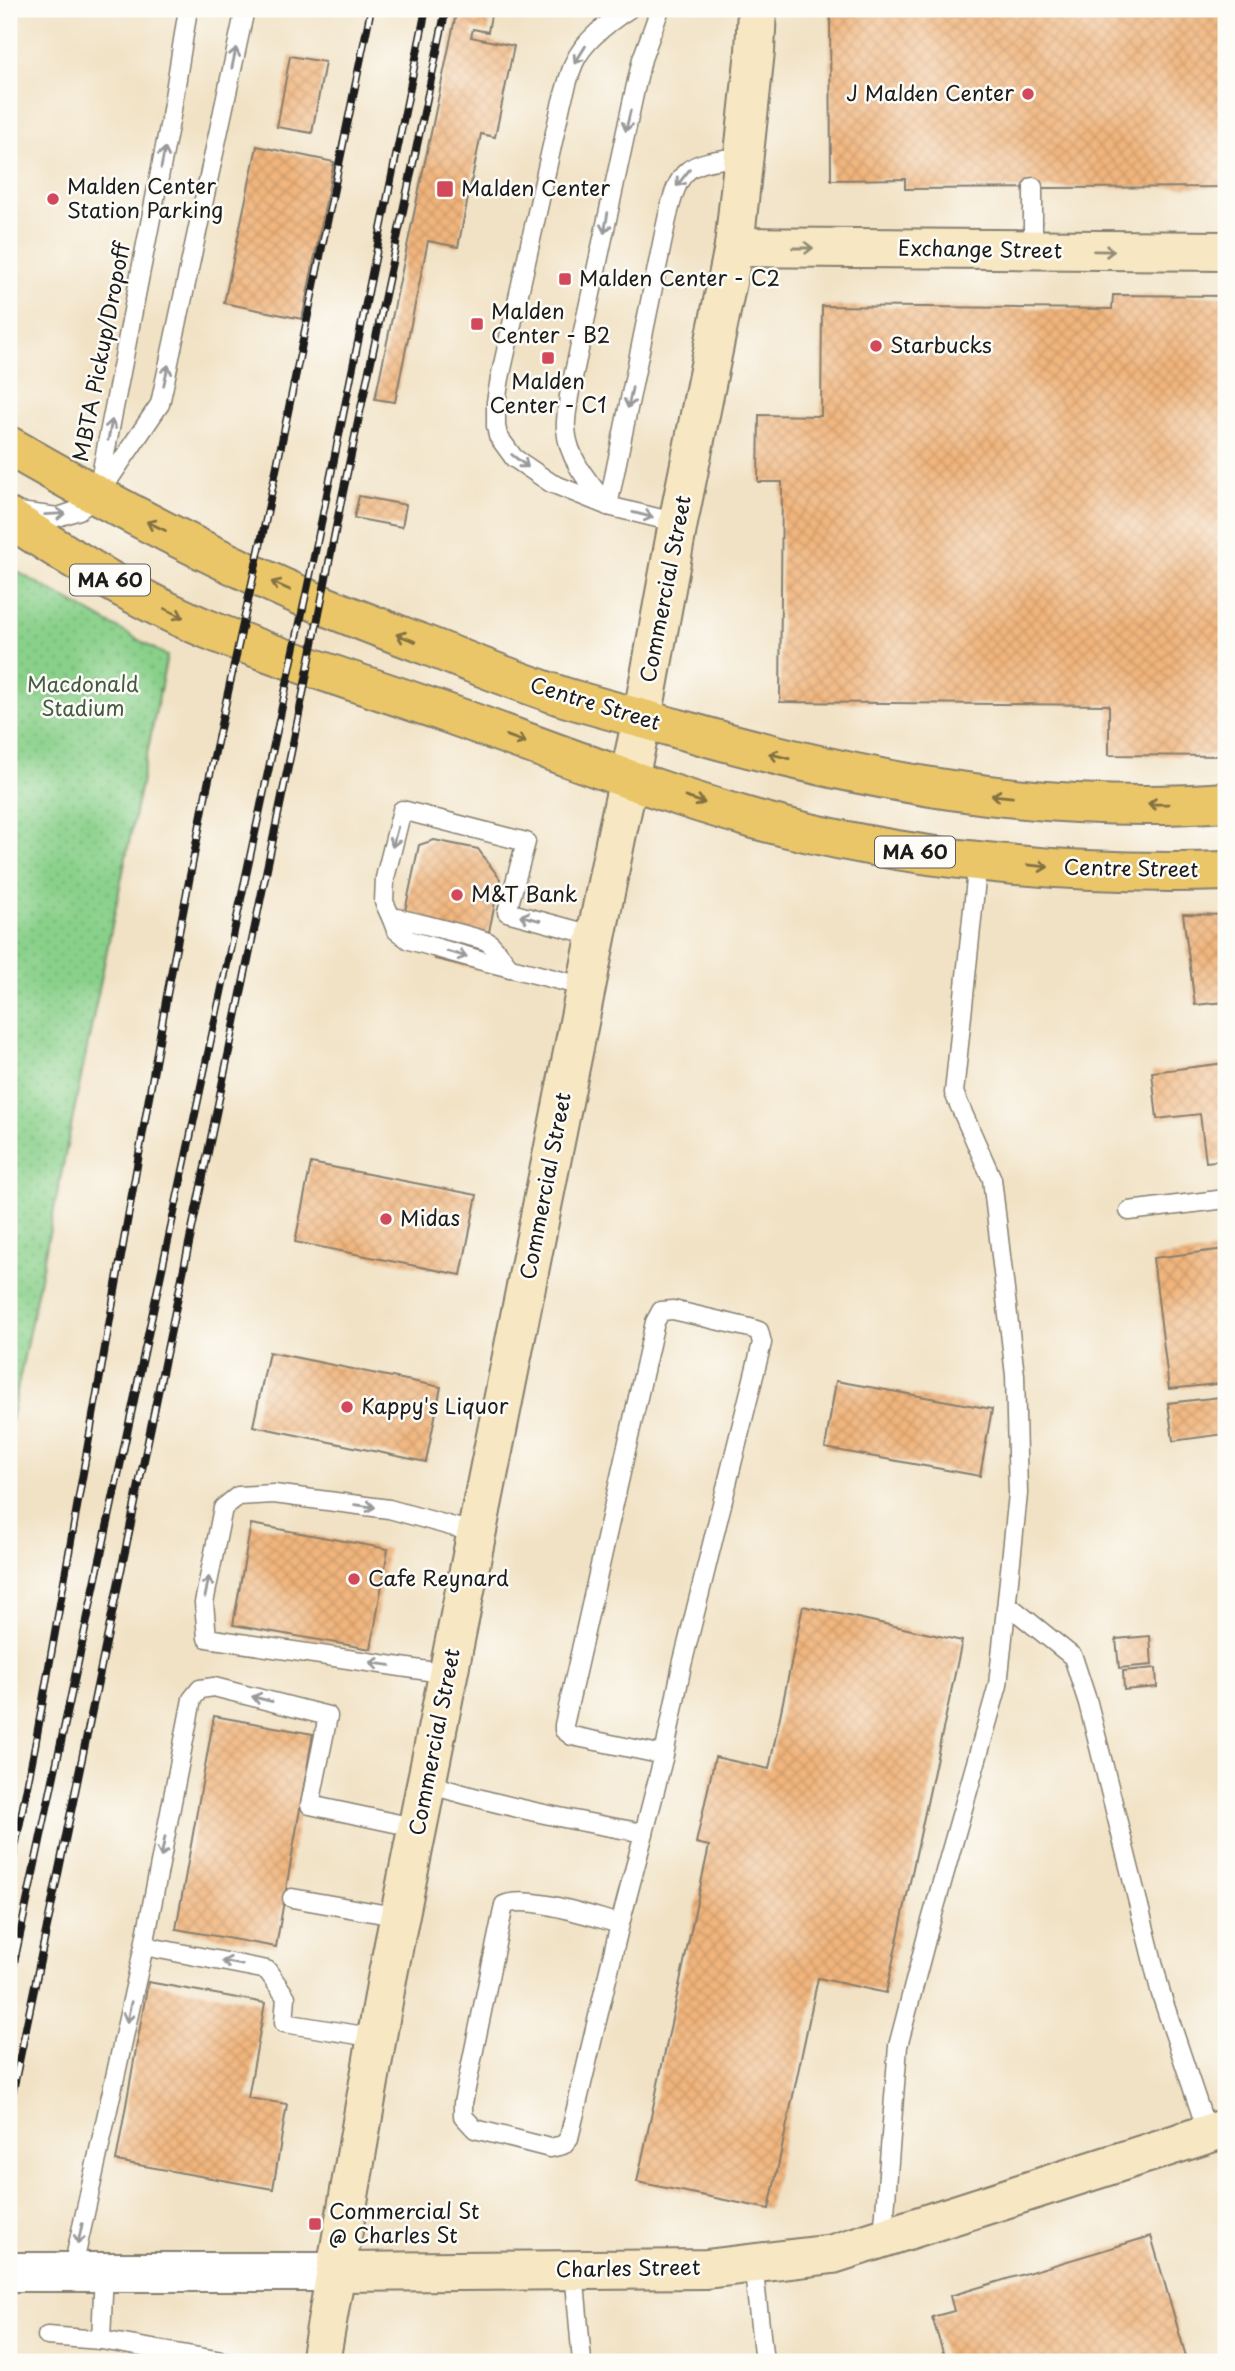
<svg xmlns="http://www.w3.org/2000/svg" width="1235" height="2371" viewBox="0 0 1235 2371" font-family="'Playpen Sans',sans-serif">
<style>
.park{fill:url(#park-dots);stroke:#527653;stroke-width:2}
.building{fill:url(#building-cross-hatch)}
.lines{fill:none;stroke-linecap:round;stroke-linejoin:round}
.service-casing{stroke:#867f70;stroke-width:21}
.tertiary-casing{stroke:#867f70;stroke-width:42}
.secondary-casing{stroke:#867f70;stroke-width:42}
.primary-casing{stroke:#867f70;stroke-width:42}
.service{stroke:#fff;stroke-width:18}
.tertiary{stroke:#fff;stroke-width:38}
.secondary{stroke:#f7e8c3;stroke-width:38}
.primary{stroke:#eac669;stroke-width:38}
.rail-casing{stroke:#1c1c1c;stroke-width:8}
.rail{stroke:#fdfcf7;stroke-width:5;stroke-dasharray:16;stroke-linecap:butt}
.oneway{stroke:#999}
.oneway2{stroke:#948c78}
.oneway3{stroke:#837142}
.poi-dot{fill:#d1495b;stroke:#fdfcf7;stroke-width:2.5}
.labels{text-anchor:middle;stroke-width:5;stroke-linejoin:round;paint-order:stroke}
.shield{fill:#fdfcf7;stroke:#605f5e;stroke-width:2}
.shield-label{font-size:19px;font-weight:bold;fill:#1c1c1c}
.poi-label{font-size:21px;fill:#1c1c1c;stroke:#fdfcf7;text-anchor:start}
.street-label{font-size:21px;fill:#1c1c1c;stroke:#fdfcf7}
.park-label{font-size:21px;fill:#425b42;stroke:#fdfcf7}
</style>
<defs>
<pattern id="park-dots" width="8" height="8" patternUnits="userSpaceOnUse" patternTransform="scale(1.75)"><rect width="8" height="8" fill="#89d08a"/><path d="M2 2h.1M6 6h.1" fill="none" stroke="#76b276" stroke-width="1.8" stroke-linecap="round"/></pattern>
<pattern id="building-cross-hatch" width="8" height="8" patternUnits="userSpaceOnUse" patternTransform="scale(1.75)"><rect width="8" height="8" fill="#f1b57d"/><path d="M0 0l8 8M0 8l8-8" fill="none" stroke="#ce9b6b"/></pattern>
</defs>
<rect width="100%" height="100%" fill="#fdfcf7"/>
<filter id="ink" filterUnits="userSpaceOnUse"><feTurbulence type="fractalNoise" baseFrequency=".0143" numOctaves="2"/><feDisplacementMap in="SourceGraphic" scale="14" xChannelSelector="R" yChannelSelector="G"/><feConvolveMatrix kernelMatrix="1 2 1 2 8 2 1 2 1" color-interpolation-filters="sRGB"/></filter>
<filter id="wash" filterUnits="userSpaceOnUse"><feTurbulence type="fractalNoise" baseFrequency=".00686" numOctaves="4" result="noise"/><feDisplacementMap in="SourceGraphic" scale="28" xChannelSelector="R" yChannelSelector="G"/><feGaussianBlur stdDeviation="1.57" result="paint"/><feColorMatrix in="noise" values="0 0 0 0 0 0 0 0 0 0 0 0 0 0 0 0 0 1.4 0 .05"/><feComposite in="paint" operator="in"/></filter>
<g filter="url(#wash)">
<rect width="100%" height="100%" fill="#f1e2c5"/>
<polygon class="park" points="9,567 167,656 9,1430"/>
<g id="blocks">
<g class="building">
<polygon points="457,9 477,9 477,12 491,15 488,32 473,29 471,37 514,46 495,137 481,134 458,247 428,241 395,402 375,399"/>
<polygon points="830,9 1226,9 1226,187 905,189 905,179 831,180"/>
<polygon points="290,56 325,62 312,133 277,127"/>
<polygon points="257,146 334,162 302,319 224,303"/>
<polygon points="1113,295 1226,296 1226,756 1109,755 1109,705 780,702 782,482 758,482 759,415 821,416 822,306 1112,309"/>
<polygon points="359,496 406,505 402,527 354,518"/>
<polygon points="434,840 478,849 500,879 481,970 435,959 426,918 405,911 419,845"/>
<polygon points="1183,914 1226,915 1226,1002 1195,1005"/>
<polygon points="1226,1063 1226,1160 1206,1162 1200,1114 1157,1119 1152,1072"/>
<polygon points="311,1163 477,1195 461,1275 295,1242"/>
<polygon points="1226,1249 1226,1383 1169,1389 1153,1258"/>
<polygon points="269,1352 441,1387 426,1462 253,1426"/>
<polygon points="836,1381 992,1409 980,1476 825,1448"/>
<polygon points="1220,1397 1225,1434 1173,1441 1168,1403"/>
<polygon points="251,1524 388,1549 371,1649 233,1625"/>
<polygon points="803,1606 962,1641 886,1993 818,1978 769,2209 637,2182 709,1846 696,1843 715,1757 769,1769"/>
<polygon points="1150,1636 1152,1665 1119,1668 1116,1639"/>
<polygon points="1156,1668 1157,1687 1124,1690 1123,1671"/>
<polygon points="214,1716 313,1734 276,1947 176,1929"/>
<polygon points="148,1982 265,2003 248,2098 287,2104 273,2189 116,2161"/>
<polygon points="1151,2236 1187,2360 1178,2362 946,2362 932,2317 954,2311 950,2296"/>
</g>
</g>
</g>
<g filter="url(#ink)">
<use href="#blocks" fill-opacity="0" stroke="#867f70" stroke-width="2"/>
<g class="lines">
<defs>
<g id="service">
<path d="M629 9C609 22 584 40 574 63 569 75 566 89 562 101L500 378 496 402V426L498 436 514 458 551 483 608 506 678 523"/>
<polyline points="1033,187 1033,250"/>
<polyline points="98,490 171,116 188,9"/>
<path d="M608 506C590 484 568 460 566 429 565 419 568 407 569 396L634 94 642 59 660 9"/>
<path d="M608 506 666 224C679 164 686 164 744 156"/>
<polyline points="19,512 58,517 79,510 97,497 160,404 245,9"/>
<polyline points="391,917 396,930 409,940 483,961 586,987"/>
<path d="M510 968C503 960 496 948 488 942 484 939 399 918 391 917L384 902 385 878 402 810 526 842 507 912 596 936"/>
<polyline points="1129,1211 1226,1199"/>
<polyline points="1007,1604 1073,1657 1088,1703 1161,1994 1208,2134"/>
<polyline points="448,1674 207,1638 204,1603 223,1508 238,1496 274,1494 389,1509 476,1533"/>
<path d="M426 1783C498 1806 570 1820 644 1833L620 1924 569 2138 563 2145 550 2148 475 2129 463 2116V2103L504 1905C527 1894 593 1917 620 1924"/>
<polyline points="644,1833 664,1755 682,1665 762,1343 759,1331 750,1328 673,1310 661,1311 655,1322 564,1725 564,1730 572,1736 664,1755"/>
<polyline points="292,1898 400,1917"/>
<polyline points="144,1946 267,1970 286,1997 284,2023 377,2038"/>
<polyline points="883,2238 898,2046 929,1928 998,1685 1018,1494 1015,1375 992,1179 954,1093 978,860"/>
<polyline points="753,2263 764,2362"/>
<polyline points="574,2270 582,2362"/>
<polyline points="72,2272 144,1946 192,1699 200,1689 214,1687 328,1716 310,1805 418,1828"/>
<polyline points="104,2272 101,2340 228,2362"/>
<polyline points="47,2336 101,2340"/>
</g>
<polyline id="tertiary" points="9,2272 337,2272"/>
<g id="secondary">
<polyline points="734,247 1226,251"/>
<polyline points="337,2272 706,2269 833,2254 1226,2128"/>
<polyline points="320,2362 387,1979 617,833 642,719 678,523 734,247 755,51 757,9"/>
</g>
<g id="primary">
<path d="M9 446C111 505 217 561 325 606 359 620 394 633 428 646 472 663 516 681 561 696 600 708 640 718 679 729 856 780 1042 816 1226 802"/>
<path d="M9 518C76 561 143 604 217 633 293 663 372 687 449 714 550 750 650 790 754 819 902 860 1073 876 1226 871"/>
</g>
</defs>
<use href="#service" class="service-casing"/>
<use href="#tertiary" class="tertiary-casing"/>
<use href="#secondary" class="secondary-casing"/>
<use href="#primary" class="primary-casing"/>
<use href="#service" class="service"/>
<use href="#tertiary" class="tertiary"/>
<use href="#secondary" class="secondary"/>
<use href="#primary" class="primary"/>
<defs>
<g id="rail">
<polyline points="9,1878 35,1746 167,995 206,793 267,514 371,9"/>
<polyline points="9,1986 318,538 426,9"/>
<polyline points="9,2110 298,719 342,497 446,9"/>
</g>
</defs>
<use href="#rail" class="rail-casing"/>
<use href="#rail" class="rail"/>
</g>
<defs><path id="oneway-shaft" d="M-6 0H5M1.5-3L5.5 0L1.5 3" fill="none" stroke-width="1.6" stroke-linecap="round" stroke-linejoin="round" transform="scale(1.75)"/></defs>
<g class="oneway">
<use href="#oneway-shaft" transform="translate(580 55) rotate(122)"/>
<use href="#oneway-shaft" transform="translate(234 58) rotate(-78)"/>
<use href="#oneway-shaft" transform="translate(628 121) rotate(103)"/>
<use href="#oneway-shaft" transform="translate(163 158) rotate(-79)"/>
<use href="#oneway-shaft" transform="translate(683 178) rotate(128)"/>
<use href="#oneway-shaft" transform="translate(606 223) rotate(100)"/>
<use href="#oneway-shaft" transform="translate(166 375) rotate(-77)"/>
<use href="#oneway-shaft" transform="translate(630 398) rotate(102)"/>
<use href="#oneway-shaft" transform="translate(110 430) rotate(-79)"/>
<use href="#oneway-shaft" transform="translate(520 461) rotate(38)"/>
<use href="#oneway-shaft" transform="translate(55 514) rotate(-3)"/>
<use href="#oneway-shaft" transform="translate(643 515) rotate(14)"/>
<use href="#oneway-shaft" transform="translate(395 837) rotate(105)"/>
<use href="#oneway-shaft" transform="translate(530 918) rotate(-165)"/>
<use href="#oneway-shaft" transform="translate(457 954) rotate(16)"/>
<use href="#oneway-shaft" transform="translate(365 1506) rotate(7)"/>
<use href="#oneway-shaft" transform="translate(207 1587) rotate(-79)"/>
<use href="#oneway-shaft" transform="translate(380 1664) rotate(-172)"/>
<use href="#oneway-shaft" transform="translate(262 1699) rotate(-166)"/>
<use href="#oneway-shaft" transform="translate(163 1847) rotate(101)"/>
<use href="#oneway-shaft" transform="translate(232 1963) rotate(-169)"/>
<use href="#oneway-shaft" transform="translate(129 2012) rotate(102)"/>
<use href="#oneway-shaft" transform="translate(80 2234) rotate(102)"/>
</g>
<g class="oneway2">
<use href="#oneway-shaft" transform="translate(803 248)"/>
<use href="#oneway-shaft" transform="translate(1104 251) rotate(1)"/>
</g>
<g class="oneway3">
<use href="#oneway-shaft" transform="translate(156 526) rotate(-154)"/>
<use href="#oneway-shaft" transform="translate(281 586) rotate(-156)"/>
<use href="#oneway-shaft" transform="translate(174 613) rotate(25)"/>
<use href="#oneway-shaft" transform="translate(406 638) rotate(-159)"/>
<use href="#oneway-shaft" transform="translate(516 739) rotate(20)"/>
<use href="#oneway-shaft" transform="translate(779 756) rotate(-166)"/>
<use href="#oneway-shaft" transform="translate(1002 796) rotate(-174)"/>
<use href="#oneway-shaft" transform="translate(695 800) rotate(17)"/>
<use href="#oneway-shaft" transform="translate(1158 804) rotate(-179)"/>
<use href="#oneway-shaft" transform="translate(1038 866) rotate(6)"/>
</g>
</g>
<g class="poi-dot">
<circle cx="1028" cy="94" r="7"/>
<rect x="436" y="180" width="18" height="18" rx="3.5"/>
<circle cx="53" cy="199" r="7"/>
<rect x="558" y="272" width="14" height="14" rx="3.5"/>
<rect x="470" y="317" width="14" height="14" rx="3.5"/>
<circle cx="876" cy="346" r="7"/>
<rect x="541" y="351" width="14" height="14" rx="3.5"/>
<circle cx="457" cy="895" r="7"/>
<circle cx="386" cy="1219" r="7"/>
<circle cx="347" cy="1407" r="7"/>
<circle cx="354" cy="1579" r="7"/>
<rect x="308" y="2217" width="14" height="14" rx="3.5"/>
</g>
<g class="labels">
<g class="shield">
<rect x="70" y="564.5" width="80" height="31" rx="5"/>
<rect x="875" y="836.5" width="80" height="31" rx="5"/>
</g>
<g class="shield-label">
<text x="110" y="587">MA 60</text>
<text x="915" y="859">MA 60</text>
</g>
<g class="poi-label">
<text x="1014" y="101" text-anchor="end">J Malden Center</text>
<text x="67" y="194">Malden Center<tspan x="67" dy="24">Station Parking</tspan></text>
<text x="461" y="196">Malden Center</text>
<text x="579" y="286">Malden Center - C2</text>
<text x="491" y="319">Malden<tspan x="491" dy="24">Center - B2</tspan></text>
<text x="890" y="353">Starbucks</text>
<text x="548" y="389" text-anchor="middle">Malden<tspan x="548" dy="24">Center - C1</tspan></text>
<text x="471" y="902">M&amp;T Bank</text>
<text x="400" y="1226">Midas</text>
<text x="361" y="1414">Kappy's Liquor</text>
<text x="368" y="1586">Cafe Reynard</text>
<text x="329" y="2219">Commercial St<tspan x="329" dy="24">@ Charles St</tspan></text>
</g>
<g class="street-label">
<text transform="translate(980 250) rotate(1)" y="7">Exchange Street</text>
<text transform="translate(102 352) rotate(-79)" y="7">MBTA Pickup/Dropoff</text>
<text transform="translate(666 589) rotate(-79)" y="7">Commercial Street</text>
<text transform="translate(595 704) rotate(17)" y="7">Centre Street</text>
<text transform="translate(1131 869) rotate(1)" y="7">Centre Street</text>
<text transform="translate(546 1186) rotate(-79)" y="7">Commercial Street</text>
<text transform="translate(435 1742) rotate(-79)" y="7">Commercial Street</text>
<text transform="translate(628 2269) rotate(-1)" y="7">Charles Street</text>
</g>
<g class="park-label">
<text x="83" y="692">Macdonald<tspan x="83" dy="24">Stadium</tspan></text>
</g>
</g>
<rect width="1235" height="2371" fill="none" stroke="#fdfcf7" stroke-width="35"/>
</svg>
